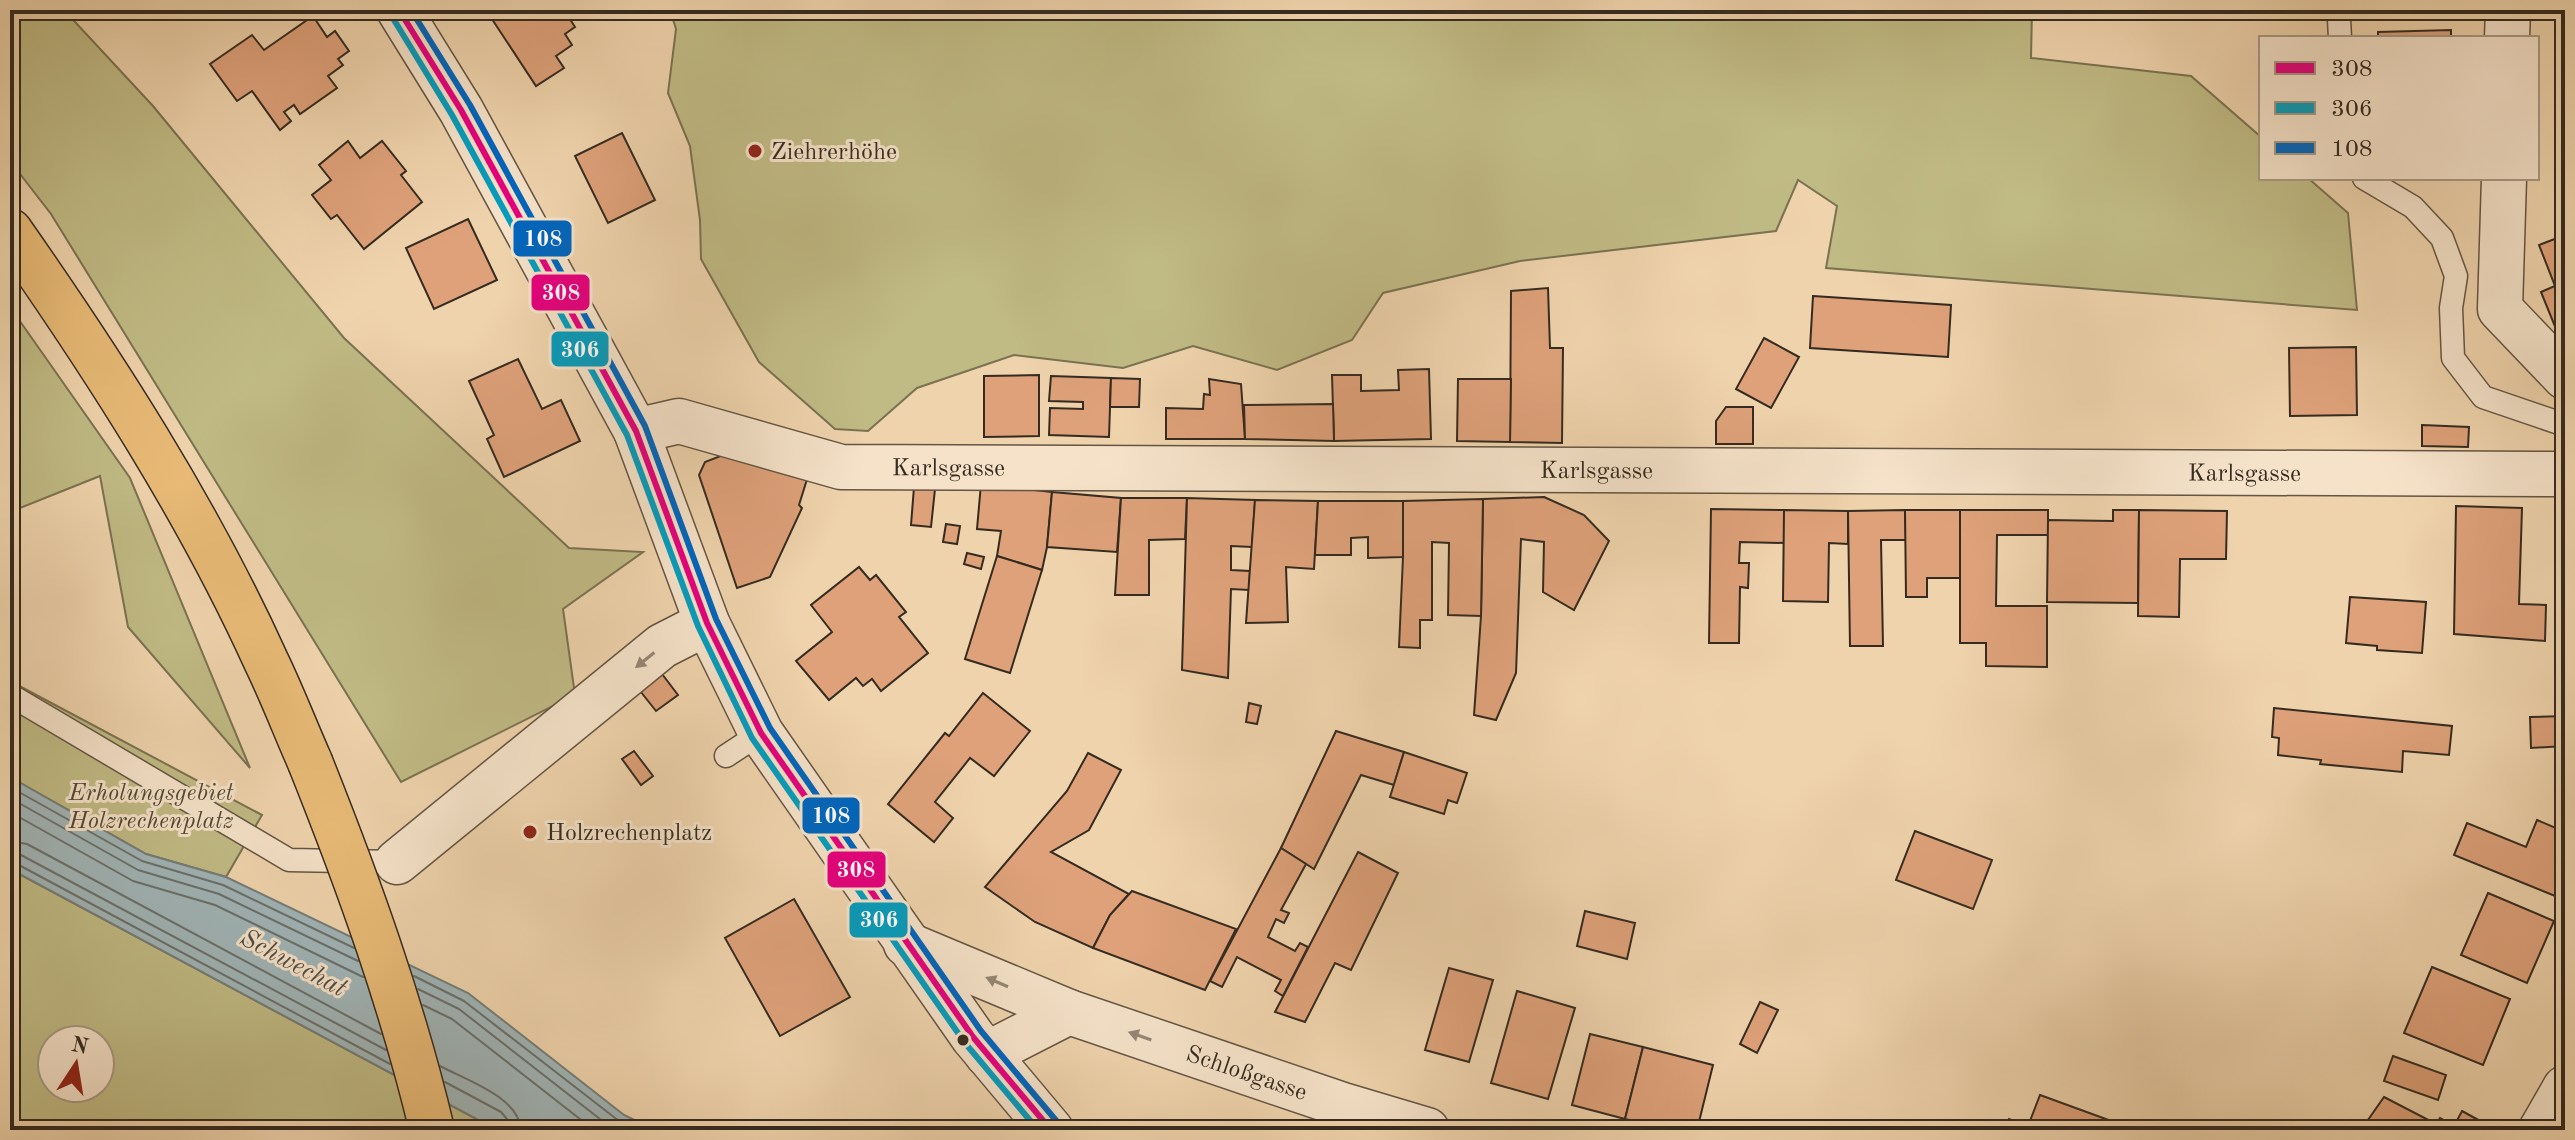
<svg xmlns="http://www.w3.org/2000/svg" width="2575" height="1140" viewBox="0 0 2575 1140" font-family="'Old Standard TT',serif">
<style>
.green{fill:#c0ba84;stroke:#7a7252;stroke-width:2;fill-rule:evenodd}
.water{fill:#a0b4b6;stroke:#757d7a;stroke-width:2}
.lines{fill:none;stroke-linecap:round;stroke-linejoin:round}
.shore{stroke:#6a706c;stroke-width:2}
.building{fill:#dea17a;stroke:#352b21;stroke-width:2}
.service-casing{stroke:#645544;stroke-width:25}
.minor-casing{stroke:#645544;stroke-width:47}
.tertiary-casing{stroke:#645544;stroke-width:47}
.primary-casing{stroke:#352b21;stroke-width:47}
.service{stroke:#f5e2c9;stroke-width:22}
.minor{stroke:#f5e2c9;stroke-width:44}
.tertiary{stroke:#f5e2c9;stroke-width:44}
.primary{stroke:#e8ba76;stroke-width:44}
.primary-bridge-casing{stroke:#352b21;stroke-width:47;stroke-linecap:butt}
.primary-bridge{stroke:#e8ba76;stroke-width:44}
.bus-1-casing{stroke:#f5e2c9;stroke-width:12}
.bus-2-casing{stroke:#f5e2c9;stroke-width:12}
.bus-3-casing{stroke:#f5e2c9;stroke-width:12}
.bus-1{stroke:#e5007d;stroke-width:6}
.bus-2{stroke:#059cbd;stroke-width:6}
.bus-3{stroke:#0065bd;stroke-width:6}
.oneway{fill:#958675}
.poi-dot{fill:#8f2418;stroke:#f5e2c9;stroke-width:3}
.bus-dot{fill:#352b21;stroke:#f5e2c9;stroke-width:3}
.labels{text-anchor:middle;stroke-width:6;stroke-linejoin:round;paint-order:stroke}
.poi-label{font-size:24px;fill:#352b21;stroke:#f5e2c9;text-anchor:start}
.street-label{font-size:24px;fill:#352b21;stroke:#f5e2c9}
.park-label{font-size:24px;font-style:italic;fill:#514835;stroke:#f5e2c9}
.water-label{font-size:26px;font-style:italic;fill:#504d46;stroke:#f5e2c9}
.line-badge{stroke:#f5e2c9;stroke-width:3}
.badge-label{font-size:22px;text-anchor:middle;font-weight:bold;fill:#fff}
</style>
<rect width="100%" height="100%" fill="#efd3ac"/>
<filter id="stains"><feTurbulence type="fractalNoise" baseFrequency=".0025" numOctaves="4"/><feColorMatrix values="0 0 0 0 .2 0 0 0 0 .09 0 0 0 0 .02 0 0 0 .5 -.17"/></filter>
<radialGradient id="worn" r=".72"><stop offset=".6" stop-color="#630" stop-opacity="0"/><stop offset="1" stop-color="#630" stop-opacity=".3"/></radialGradient>
<g class="green">
<polygon points="10,10 64,10 153,106 344,338 569,548 643,552 563,609 575,695 401,782 51,214 10,161"/>
<polygon points="670,10 2032,10 2031,58 2191,76 2261,137 2261,178 2308,178 2348,213 2357,310 1826,268 1837,206 1798,180 1776,231 1520,261 1383,293 1352,340 1277,370 1193,346 1123,368 1014,355 917,388 868,431 835,429 759,362 701,259 700,220 690,146 668,93 676,29"/>
<polygon points="10,307 130,478 250,768 128,627 100,476 10,512"/>
<polygon points="10,681 262,815 226,877 146,854 10,777"/>
<path d="M10 869 497 1130H10ZM52 1040H100V1088H52Z"/>
</g>
<polygon class="water" points="10,777 146,854 226,877 468,993 624,1115 655,1130 497,1130 10,869"/>
<g class="lines">
<g class="shore">
<polyline points="10,787 142,861 223,885 354,948"/>
<polyline points="10,798 138,870 219,894 358,961"/>
<polyline points="10,812 133,881 215,905 363,977"/>
<polyline points="10,841 27,844 381,1034"/>
<polyline points="10,853 21,855 386,1050"/>
<polyline points="10,863 17,864 390,1064"/>
<polyline points="414,976 464,1001 619,1121 637,1130"/>
<polyline points="418,989 459,1009 614,1130"/>
<polyline points="423,1005 452,1019 594,1130"/>
<path d="M440 1066C466 1080 519 1097 521 1130"/>
<polyline points="445,1082 501,1112 507,1119 509,1130"/>
</g>
</g>
<g class="building">
<polygon points="486,10 564,10 575,27 565,34 572,45 556,56 564,68 536,86"/>
<polygon points="313,16 327,37 335,31 349,51 338,59 343,65 328,76 337,88 300,114 294,105 284,112 291,121 280,130 252,91 237,101 210,64 252,35 264,50"/>
<polygon points="2451,30 2451,38 2378,38 2378,32"/>
<polygon points="622,133 655,200 608,223 575,156"/>
<polygon points="348,141 360,158 382,141 406,171 401,175 422,202 364,249 337,215 331,219 312,195 331,180 319,165"/>
<polygon points="468,219 497,280 434,309 406,248"/>
<polygon points="2565,235 2565,331 2558,334 2541,292 2555,286 2539,245"/>
<polygon points="1548,288 1550,348 1563,348 1562,443 1510,442 1511,291"/>
<polygon points="1813,296 1951,305 1948,357 1810,348"/>
<polygon points="1764,338 1799,357 1771,408 1736,389"/>
<polygon points="2356,347 2357,415 2290,416 2289,348"/>
<polygon points="518,359 542,409 561,400 580,441 504,477 487,439 494,435 469,381"/>
<polygon points="1429,369 1431,439 1334,441 1332,375 1361,375 1361,391 1399,390 1398,370"/>
<polygon points="1039,375 1039,436 984,437 984,376"/>
<polygon points="1051,376 1111,378 1109,437 1049,435 1050,408 1083,409 1083,402 1049,401"/>
<polygon points="1111,378 1140,379 1139,407 1110,407"/>
<polygon points="1209,379 1241,384 1245,439 1166,439 1166,408 1203,409 1204,394 1210,395"/>
<polygon points="1458,379 1511,379 1510,442 1457,441"/>
<polygon points="1333,404 1334,441 1245,439 1244,405"/>
<polygon points="1726,407 1753,407 1753,444 1716,444 1716,421"/>
<polygon points="2422,425 2469,427 2468,447 2422,446"/>
<polygon points="736,450 809,473 799,505 802,508 770,577 737,588 699,475 705,462"/>
<polygon points="981,484 1052,492 1047,547 1042,570 997,556 1001,531 977,529"/>
<polygon points="914,487 935,489 931,527 911,525"/>
<polygon points="1052,492 1121,498 1117,552 1047,547"/>
<polygon points="1544,497 1584,515 1609,541 1574,610 1543,592 1544,542 1521,539 1516,673 1496,720 1474,715 1481,616 1483,499"/>
<polygon points="1121,498 1187,498 1185,539 1149,540 1149,595 1115,595"/>
<polygon points="1187,498 1255,500 1252,547 1231,546 1231,570 1250,571 1249,590 1231,589 1228,678 1182,670"/>
<polygon points="2561,498 2565,498 2565,643 2556,643"/>
<polygon points="1483,499 1481,616 1448,615 1449,543 1432,542 1432,620 1420,620 1420,648 1399,647 1403,557 1403,501"/>
<polygon points="1255,500 1318,501 1314,569 1286,567 1288,622 1246,623"/>
<polygon points="1318,501 1403,501 1403,557 1368,558 1368,537 1351,538 1351,555 1315,555"/>
<polygon points="2456,506 2522,508 2519,604 2546,605 2545,641 2454,634"/>
<polygon points="1711,509 1784,510 1784,543 1740,542 1739,563 1749,563 1748,588 1740,587 1739,643 1709,643"/>
<polygon points="1784,510 1848,511 1848,544 1829,543 1828,602 1783,601"/>
<polygon points="1905,510 1906,540 1881,540 1883,646 1850,646 1848,511"/>
<polygon points="1905,510 1960,510 1961,578 1927,578 1927,597 1906,597"/>
<polygon points="1960,510 2048,510 2048,535 1997,535 1996,606 2047,606 2047,667 1986,666 1986,643 1960,643"/>
<polygon points="2113,510 2139,510 2138,603 2047,602 2048,520 2113,521"/>
<polygon points="2139,510 2227,511 2226,559 2180,559 2179,617 2138,616"/>
<polygon points="946,524 960,526 957,544 943,542"/>
<polygon points="967,553 984,557 981,569 964,564"/>
<polygon points="997,556 1042,570 1010,673 965,659"/>
<polygon points="859,567 870,580 876,575 906,612 899,617 928,653 881,691 872,679 863,686 856,678 829,700 796,661 832,632 811,605"/>
<polygon points="2350,597 2426,602 2422,653 2377,650 2377,646 2346,643"/>
<polygon points="659,670 678,695 656,711 637,687"/>
<polygon points="983,693 1030,731 994,776 970,758 935,802 953,818 934,842 888,804 945,733 949,736"/>
<polygon points="1249,703 1261,706 1257,724 1246,722"/>
<polygon points="2274,708 2452,726 2449,755 2403,751 2402,772 2320,764 2321,760 2278,755 2279,738 2272,737"/>
<polygon points="2565,716 2565,746 2531,748 2530,717"/>
<polygon points="1336,731 1404,752 1394,785 1361,775 1314,869 1281,848"/>
<polygon points="634,751 653,776 641,785 622,759"/>
<polygon points="1404,752 1467,773 1457,803 1448,800 1444,814 1390,797"/>
<polygon points="1088,753 1121,770 1089,830 1051,852 1129,894 1110,915 1093,948 1035,922 985,887 1067,791"/>
<polygon points="2537,820 2565,832 2565,900 2454,855 2467,823 2526,847"/>
<polygon points="1915,831 1992,860 1973,909 1896,880"/>
<polygon points="1281,848 1306,864 1281,910 1289,913 1284,923 1276,919 1268,937 1295,951 1300,943 1308,947 1283,996 1275,991 1281,980 1237,957 1222,987 1210,981"/>
<polygon points="1358,852 1398,873 1351,970 1335,963 1305,1022 1275,1012"/>
<polygon points="1132,891 1236,929 1205,990 1093,948 1110,915"/>
<polygon points="2488,893 2554,921 2527,983 2461,955"/>
<polygon points="794,899 850,997 780,1036 725,938"/>
<polygon points="1585,911 1635,923 1627,959 1577,946"/>
<polygon points="2432,967 2510,999 2483,1065 2404,1033"/>
<polygon points="1449,968 1493,980 1469,1062 1425,1050"/>
<polygon points="1517,991 1575,1008 1548,1099 1491,1083"/>
<polygon points="1760,1002 1778,1010 1757,1053 1740,1044"/>
<polygon points="1590,1034 1643,1047 1625,1119 1572,1105"/>
<polygon points="1643,1047 1713,1065 1697,1130 1673,1130 1625,1119"/>
<polygon points="2393,1056 2446,1075 2438,1100 2384,1081"/>
<polygon points="2040,1095 2136,1130 2004,1130 2009,1119 2028,1126"/>
<polygon points="2384,1097 2436,1124 2440,1118 2462,1130 2361,1130"/>
<polygon points="2462,1111 2493,1128 2492,1130 2462,1130 2454,1126"/>
</g>
<g class="lines">
<defs>
<g id="service">
<polyline points="2339,19 2340,38"/>
<polyline points="2364,178 2413,207 2442,238 2456,276 2451,308 2453,358 2483,397 2565,425"/>
<polyline points="10,695 289,860 397,862"/>
<polyline points="726,756 761,733"/>
</g>
<g id="minor">
<polyline points="2507,38 2508,10"/>
<polyline points="2504,178 2500,309 2565,377"/>
<path id="s1" d="M636 431 679 421 841 467 2565 474"/>
<polyline points="397,862 662,646 707,623"/>
<polyline points="906,944 1069,1012"/>
<path id="s2" d="M987 1054 1069 1012 1343 1105 1427 1130"/>
<polyline points="2541,1130 2565,1088"/>
</g>
<polyline id="tertiary" points="399,10 461,110 636,431 707,623 761,733 973,1037 1051,1130"/>
<path id="primary" d="M10 231C105 367 197 509 266 661 282 694 295 728 310 762"/>
</defs>
<use href="#service" class="service-casing"/>
<use href="#minor" class="minor-casing"/>
<use href="#tertiary" class="tertiary-casing"/>
<use href="#primary" class="primary-casing"/>
<use href="#service" class="service"/>
<use href="#minor" class="minor"/>
<use href="#tertiary" class="tertiary"/>
<use href="#primary" class="primary"/>
<defs>
<path id="primary-bridge" d="M310 762C358 882 402 1004 432 1130"/>
</defs>
<use href="#primary-bridge" class="primary-bridge-casing"/>
<use href="#primary-bridge" class="primary-bridge"/>
<defs>
<polyline id="bus-1" points="399,10 461,110 636,431 707,623 761,733 973,1037 1051,1130"/>
<polyline id="bus-2" points="391,15 452,115 627,435 698,626 752,738 965,1043 1038,1130"/>
<polyline id="bus-3" points="411,10 470,105 645,426 716,619 770,728 981,1031 1059,1124"/>
</defs>
<use href="#bus-1" class="bus-1-casing"/>
<use href="#bus-2" class="bus-2-casing"/>
<use href="#bus-3" class="bus-3-casing"/>
<use href="#bus-1" class="bus-1"/>
<use href="#bus-2" class="bus-2"/>
<use href="#bus-3" class="bus-3"/>
</g>
<defs><path id="oneway-solid" d="M-6-.8H1V-3.2L6.5 0L1 3.2V.8H-6Z" transform="scale(2)"/></defs>
<g class="oneway">
<use href="#oneway-solid" transform="translate(645 660) rotate(141)"/>
<use href="#oneway-solid" transform="translate(997 982) rotate(-157)"/>
<use href="#oneway-solid" transform="translate(1140 1036) rotate(-161)"/>
</g>
<g class="poi-dot">
<circle cx="755" cy="151" r="8"/>
<circle cx="530" cy="832" r="8"/>
</g>
<circle class="bus-dot" cx="963" cy="1040" r="7"/>
<g class="labels">
<g class="poi-label">
<text x="771" y="159">Ziehrerhöhe</text>
<text x="546" y="840">Holzrechenplatz</text>
</g>
<g class="street-label">
<text dy="8" stroke="none"><textPath href="#s1" startOffset="320">Karlsgasse</textPath></text>
<text dy="8" stroke="none"><textPath href="#s1" startOffset="968">Karlsgasse</textPath></text>
<text dy="8" stroke="none"><textPath href="#s1" startOffset="1616">Karlsgasse</textPath></text>
<text dy="8" stroke="none"><textPath href="#s2" startOffset="280">Schloßgasse</textPath></text>
</g>
<g class="park-label">
<text x="151" y="800">Erholungsgebiet<tspan x="151" dy="28">Holzrechenplatz</tspan></text>
</g>
<g class="water-label">
<text transform="translate(294 962) rotate(28)" y="9">Schwechat</text>
</g>
</g>
<g class="line-badge">
<rect x="512" y="219" width="61" height="39" rx="8" fill="#0065bd"/>
<rect x="530" y="273" width="61" height="39" rx="8" fill="#e5007d"/>
<rect x="550" y="330" width="60" height="38" rx="8" fill="#059cbd"/>
<rect x="801" y="796" width="60" height="39" rx="8" fill="#0065bd"/>
<rect x="826" y="850" width="61" height="39" rx="8" fill="#e5007d"/>
<rect x="848" y="901" width="61" height="38" rx="8" fill="#059cbd"/>
</g>
<g class="badge-label">
<text x="543" y="246">108</text>
<text x="561" y="300">308</text>
<text x="580" y="357">306</text>
<text x="831" y="823">108</text>
<text x="856" y="877">308</text>
<text x="879" y="927">306</text>
</g>
<rect width="2575" height="1140" fill="none" stroke="#efd3ac" stroke-width="40"/>
<rect x="12" y="12" width="2551" height="1116" fill="none" stroke="#352b21" stroke-width="4"/>
<rect x="20" y="20" width="2535" height="1100" fill="none" stroke="#352b21" stroke-width="2"/>
<rect x="2259" y="36" width="280" height="144" fill="#f5e2c9" stroke="#a89986" stroke-width="2"/>
<rect x="2275" y="62" width="40" height="12" fill="#e5007d" stroke="#a89986" stroke-width="2"/>
<text x="2331" y="76" font-size="24" fill="#352b21">308</text>
<rect x="2275" y="102" width="40" height="12" fill="#059cbd" stroke="#a89986" stroke-width="2"/>
<text x="2331" y="116" font-size="24" fill="#352b21">306</text>
<rect x="2275" y="142" width="40" height="12" fill="#0065bd" stroke="#a89986" stroke-width="2"/>
<text x="2331" y="156" font-size="24" fill="#352b21">108</text>
<g transform="translate(76 1064) rotate(12)"><circle r="38" fill="#f5e2c9" stroke="#a89986" stroke-width="2"/>
<path d="M0-6L14 30L0 20L-14 30Z" fill="#8f2418"/>
<text y="-12" font-size="22" font-weight="bold" text-anchor="middle" fill="#352b21">N</text>
</g>
<rect width="100%" height="100%" filter="url(#stains)"/>
<rect width="100%" height="100%" fill="url(#worn)"/>
</svg>
